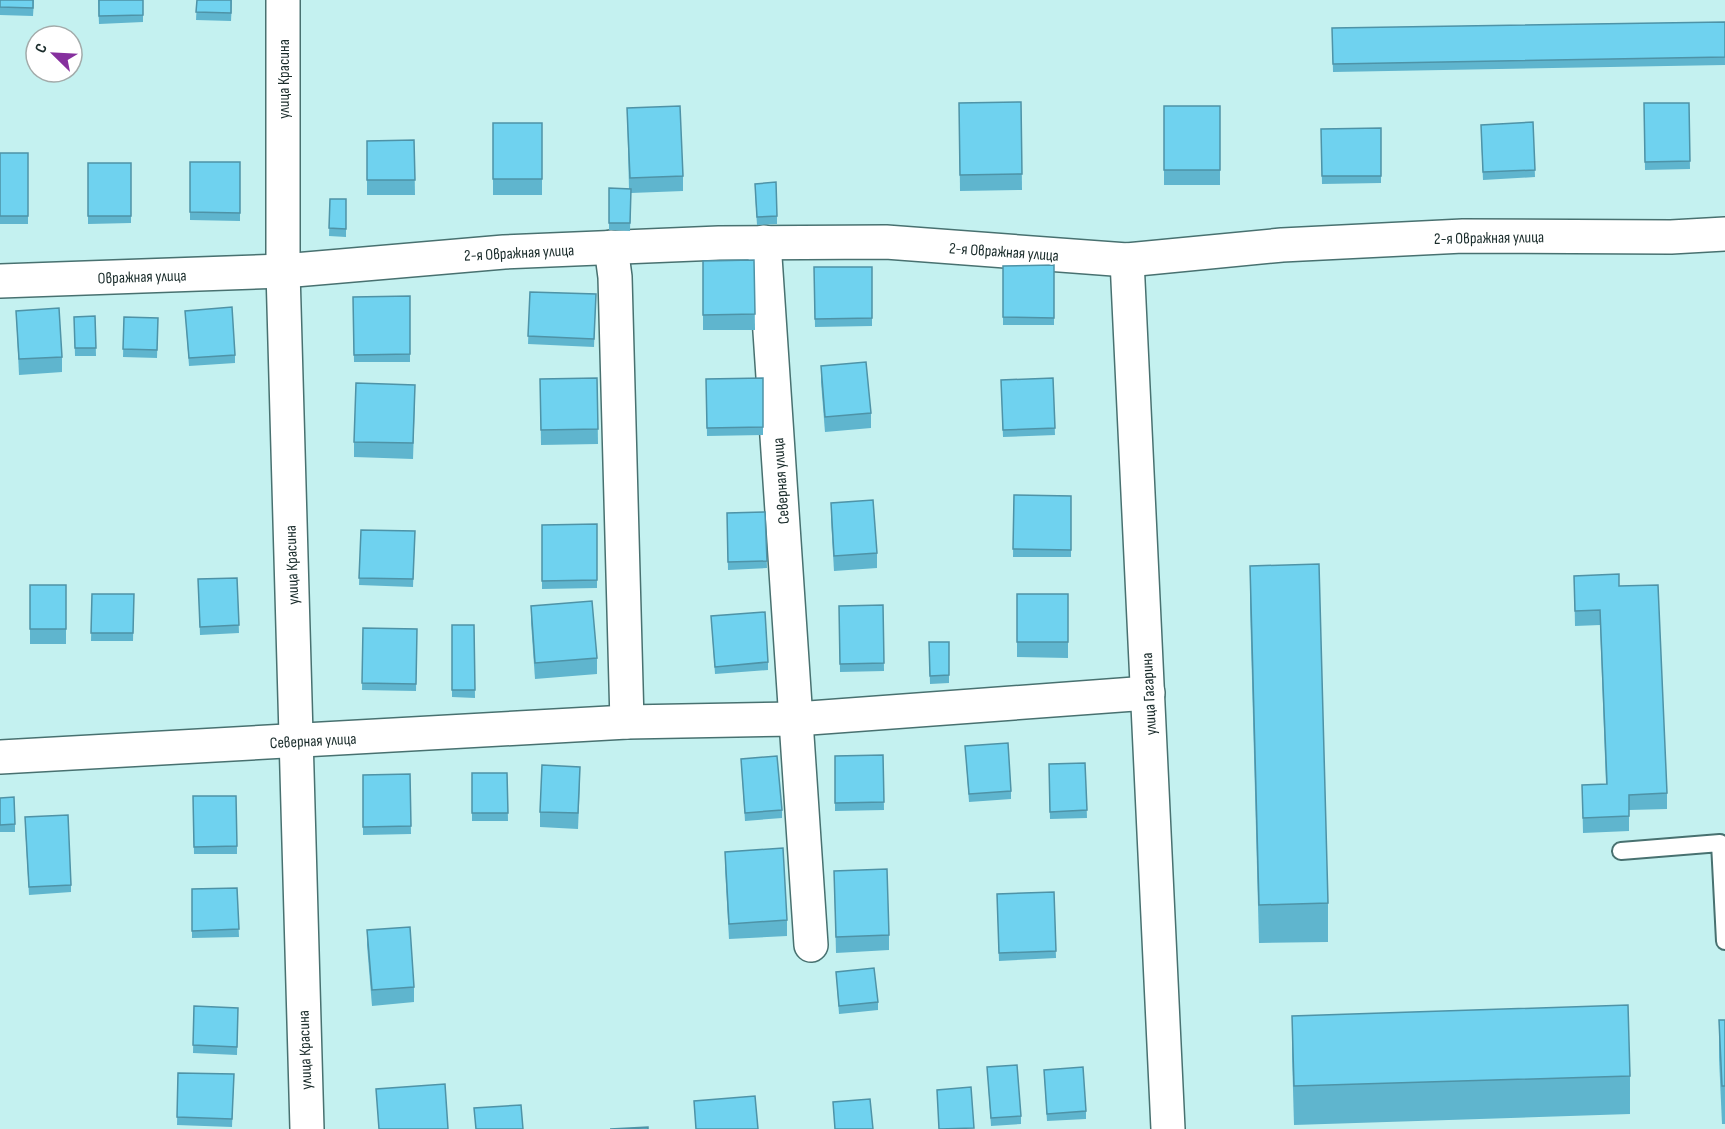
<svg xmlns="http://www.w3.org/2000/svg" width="1725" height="1129" viewBox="0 0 1725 1129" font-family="'Sofia Sans Condensed',sans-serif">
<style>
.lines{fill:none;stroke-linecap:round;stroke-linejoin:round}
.service-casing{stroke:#487170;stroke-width:20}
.minor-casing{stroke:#487170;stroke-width:36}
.service{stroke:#fff;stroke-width:16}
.minor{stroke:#fff;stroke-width:33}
.wall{fill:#5fb5ce}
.building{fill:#6fd2ef;stroke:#4e93a7;stroke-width:1.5}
.labels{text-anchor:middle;stroke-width:4.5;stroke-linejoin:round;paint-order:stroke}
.street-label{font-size:16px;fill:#1a2c2b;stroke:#fff}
</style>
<rect width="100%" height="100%" fill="#c4f1f0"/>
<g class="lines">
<defs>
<polyline id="service" points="1621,851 1720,843 1725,941"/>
<g id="minor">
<polyline points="283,0 283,271 307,1129"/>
<polyline points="764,242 811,945"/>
<polyline points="611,247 615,277 627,722"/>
<polyline points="1127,260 1168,1129"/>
<polyline points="0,281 283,271 504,252 719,243 886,242 1127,260 1282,245 1463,236 1671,237 1725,234"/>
<polyline points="0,757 627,722 796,719 1148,693"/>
</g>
</defs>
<use href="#service" class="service-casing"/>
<use href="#minor" class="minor-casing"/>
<use href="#service" class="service"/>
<use href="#minor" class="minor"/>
</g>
<g class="wall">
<polygon points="0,0 34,0 33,16 0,15"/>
<polygon points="98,0 143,0 143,22 99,24"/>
<polygon points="197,0 232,0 231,21 196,20"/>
<polygon points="1725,22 1725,65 1333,72 1332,28"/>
<polygon points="1021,102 1022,190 960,191 959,103"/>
<polygon points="1644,103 1689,103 1690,169 1645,170"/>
<rect x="1164" y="106" width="56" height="79"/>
<polygon points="627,108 683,176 683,191 631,193 630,231 609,230 609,188 629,189"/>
<polygon points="1533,122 1535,177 1483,180 1481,133"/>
<rect x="493" y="123" width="49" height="72"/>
<polygon points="1381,128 1381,183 1322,184 1321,129"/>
<polygon points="414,140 415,195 367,195 367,141"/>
<rect x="0" y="153" width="28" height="71"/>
<polygon points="190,162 240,162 240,221 190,220"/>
<polygon points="88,163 131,163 131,223 88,224"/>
<polygon points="755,191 777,216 777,224 757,225"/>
<polygon points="330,199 346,199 346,237 329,236"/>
<polygon points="754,260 755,330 703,330 703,261"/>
<polygon points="1054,265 1054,325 1003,325 1003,266"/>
<polygon points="814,267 872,267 872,326 815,327"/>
<polygon points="530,292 596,294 594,347 528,344"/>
<polygon points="410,296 410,362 354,362 353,297"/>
<polygon points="16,311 62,357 62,372 19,375"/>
<polygon points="185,311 235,355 235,363 189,366"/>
<polygon points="95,316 96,356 75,356 74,317"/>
<polygon points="124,317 158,318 157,358 123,357"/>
<polygon points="821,366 871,413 871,428 825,432 821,382"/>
<polygon points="597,378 598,444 541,445 540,379"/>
<polygon points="763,378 763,435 707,436 706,379"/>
<polygon points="1053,378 1055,435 1003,437 1001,380"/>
<polygon points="415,400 413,459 354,457 354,442"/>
<polygon points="1014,495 1071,496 1071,557 1013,557"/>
<polygon points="831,503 877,553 877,568 834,571 831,519"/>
<polygon points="765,512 767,568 728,570 727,513"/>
<polygon points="597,524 597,588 542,589 542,525"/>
<polygon points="361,530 415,531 413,587 359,585"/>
<polygon points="1250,566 1328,903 1328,942 1259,943 1250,605"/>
<polygon points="1574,576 1619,586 1667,793 1667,809 1629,810 1629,831 1583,833 1582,785 1606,784 1600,625 1575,626"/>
<polygon points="237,578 239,633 200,635 198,579"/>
<rect x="30" y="585" width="36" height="59"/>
<polygon points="92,594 134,594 133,641 91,641"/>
<polygon points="1017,594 1068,594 1068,658 1017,657"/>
<polygon points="883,605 884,671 840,672 839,606"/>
<polygon points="531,606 597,658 597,674 535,679 531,622"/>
<polygon points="711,616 768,662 768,670 715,674"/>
<polygon points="452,625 474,625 475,698 452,697"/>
<polygon points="363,628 417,629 416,691 362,690"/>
<polygon points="929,642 949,642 949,683 930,684"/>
<polygon points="965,746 1011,791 1011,799 969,802"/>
<polygon points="883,755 884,810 835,811 835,756"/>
<polygon points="741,759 782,810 782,818 745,821"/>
<polygon points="1085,763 1087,818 1050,819 1049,764"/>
<polygon points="472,773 507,773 508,821 472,821"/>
<polygon points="410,774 411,834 363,835 363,775"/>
<polygon points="580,782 578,829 540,827 540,812"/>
<polygon points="193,796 237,846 237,854 194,854"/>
<polygon points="0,798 15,824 15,832 0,832"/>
<polygon points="25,825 71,885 71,892 29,895"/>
<polygon points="725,852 787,920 787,936 729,939 725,867"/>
<polygon points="834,871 889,935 889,950 836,953"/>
<polygon points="237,888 239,937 192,938 192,889"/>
<polygon points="1054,892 1056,958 999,961 997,894"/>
<polygon points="367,930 414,987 414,1002 372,1006 367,945"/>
<polygon points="836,972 878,1002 878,1010 839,1014"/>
<polygon points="194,1006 238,1008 237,1055 193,1053"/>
<polygon points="1292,1016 1630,1076 1630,1114 1294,1125 1292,1054"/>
<polygon points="1719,1020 1725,1020 1725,1124 1722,1124 1719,1058"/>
<polygon points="987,1067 1021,1116 1021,1124 991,1126"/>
<polygon points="1044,1070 1086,1111 1086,1119 1047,1121"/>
<polygon points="178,1073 234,1074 232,1127 177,1125"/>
</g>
<g class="building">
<polygon points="0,0 33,0 33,8 0,7"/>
<polygon points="99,0 143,0 143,15 99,16"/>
<polygon points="197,0 231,0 231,13 196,12"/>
<polygon points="1725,22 1725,57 1333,64 1332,28"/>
<polygon points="1021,102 1022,174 960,175 959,103"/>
<polygon points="1644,103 1689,103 1690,161 1645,162"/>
<polygon points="680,106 683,176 630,178 627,108"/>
<rect x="1164" y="106" width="56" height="64"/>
<polygon points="1533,122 1535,170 1483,172 1481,125"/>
<rect x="493" y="123" width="49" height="56"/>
<polygon points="1381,128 1381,176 1322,176 1321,129"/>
<polygon points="414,140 415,180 367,180 367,141"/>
<rect x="0" y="153" width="28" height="63"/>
<polygon points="190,162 240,162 240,213 190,212"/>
<rect x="88" y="163" width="43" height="53"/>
<polygon points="776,182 777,216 757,217 755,184"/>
<polygon points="609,188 631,189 630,223 609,223"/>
<polygon points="330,199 346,199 346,229 329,228"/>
<polygon points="754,260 755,314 703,315 703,261"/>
<polygon points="1054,265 1054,318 1003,317 1003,266"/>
<polygon points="814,267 872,267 872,318 815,319"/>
<polygon points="530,292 596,294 594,339 528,336"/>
<polygon points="410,296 410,354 354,355 353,297"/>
<polygon points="232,307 235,355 189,358 185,311"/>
<polygon points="59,308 62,357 19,359 16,311"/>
<polygon points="95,316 96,348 75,348 74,317"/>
<polygon points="124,317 158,318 157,350 123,349"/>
<polygon points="866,362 871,413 825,417 821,366"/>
<polygon points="597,378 598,429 541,430 540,379"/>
<polygon points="763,378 763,427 707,428 706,379"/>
<polygon points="1053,378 1055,428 1003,430 1001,380"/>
<polygon points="356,383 415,385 413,443 354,442"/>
<polygon points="1014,495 1071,496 1071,550 1013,549"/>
<polygon points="873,500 877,553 834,556 831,503"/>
<polygon points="765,512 767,561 728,562 727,513"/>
<polygon points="597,524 597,580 542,581 542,525"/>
<polygon points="361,530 415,531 413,579 359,578"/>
<polygon points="1319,564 1328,903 1259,905 1250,566"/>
<polygon points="1619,574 1619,586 1658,585 1667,793 1629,795 1629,816 1583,818 1582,785 1607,784 1600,610 1575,611 1574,576"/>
<polygon points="237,578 239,625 200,627 198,579"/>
<rect x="30" y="585" width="36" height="44"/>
<polygon points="92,594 134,594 133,633 91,633"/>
<rect x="1017" y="594" width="51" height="48"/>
<polygon points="592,601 597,658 535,663 531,606"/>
<polygon points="883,605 884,663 840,664 839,606"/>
<polygon points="765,612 768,662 715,667 711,616"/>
<polygon points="452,625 474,625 475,690 452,690"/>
<polygon points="363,628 417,629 416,684 362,683"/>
<polygon points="929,642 949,642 949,675 930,676"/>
<polygon points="1008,743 1011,791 969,794 965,746"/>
<polygon points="883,755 884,802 835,803 835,756"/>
<polygon points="777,756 782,810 745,813 741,759"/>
<polygon points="1085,763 1087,810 1050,812 1049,764"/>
<polygon points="542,765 580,767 578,813 540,812"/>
<polygon points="472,773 507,773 508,813 472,813"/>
<polygon points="410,774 411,826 363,827 363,775"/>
<polygon points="193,796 236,796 237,846 194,847"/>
<polygon points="14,797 15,824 0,825 0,798"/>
<polygon points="68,815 71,885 29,887 25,817"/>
<polygon points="783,848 787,920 729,924 725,852"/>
<polygon points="887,869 889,935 836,937 834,871"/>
<polygon points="237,888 239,929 192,931 192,889"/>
<polygon points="1054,892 1056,951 999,953 997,894"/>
<polygon points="410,927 414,987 372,990 367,930"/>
<polygon points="874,968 878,1002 839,1006 836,972"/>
<polygon points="1628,1005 1630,1076 1294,1086 1292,1016"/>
<polygon points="194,1006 238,1008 237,1047 193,1045"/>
<polygon points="1719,1020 1725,1020 1725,1086 1722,1086"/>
<polygon points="1017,1065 1021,1116 991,1118 987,1067"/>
<polygon points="1083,1067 1086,1111 1047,1114 1044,1070"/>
<polygon points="178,1073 234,1074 232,1119 177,1117"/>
<polygon points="445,1084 448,1129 379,1129 376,1089"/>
<polygon points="971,1087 974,1128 939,1129 937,1090"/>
<polygon points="755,1096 758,1129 696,1129 694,1101"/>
<polygon points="870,1099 873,1129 835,1129 833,1102"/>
<polygon points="521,1105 523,1129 476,1129 474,1108"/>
<polygon points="648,1127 648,1129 610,1129"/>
</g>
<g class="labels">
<g class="street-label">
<text transform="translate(283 79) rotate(-90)" y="6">улица Красина</text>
<text transform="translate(1489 237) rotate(-1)" y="6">2-я Овражная улица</text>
<text transform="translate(1004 251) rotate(4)" y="6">2-я Овражная улица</text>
<text transform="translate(519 252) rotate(-3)" y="6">2-я Овражная улица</text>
<text transform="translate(142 276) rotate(-2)" y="6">Овражная улица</text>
<text transform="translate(780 481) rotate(-94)" y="6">Северная улица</text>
<text transform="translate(291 565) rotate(-92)" y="6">улица Красина</text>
<text transform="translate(1148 694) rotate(-93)" y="6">улица Гагарина</text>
<text transform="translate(313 740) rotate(-3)" y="6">Северная улица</text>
<text transform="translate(304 1050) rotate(-92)" y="6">улица Красина</text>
</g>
</g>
<g transform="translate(54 54) rotate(294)"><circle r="28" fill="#ffffff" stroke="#a3abaa" stroke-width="1.5"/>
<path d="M0-4.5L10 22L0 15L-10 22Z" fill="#86309e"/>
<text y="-9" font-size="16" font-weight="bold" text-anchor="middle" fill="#1a2c2b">С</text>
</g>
</svg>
